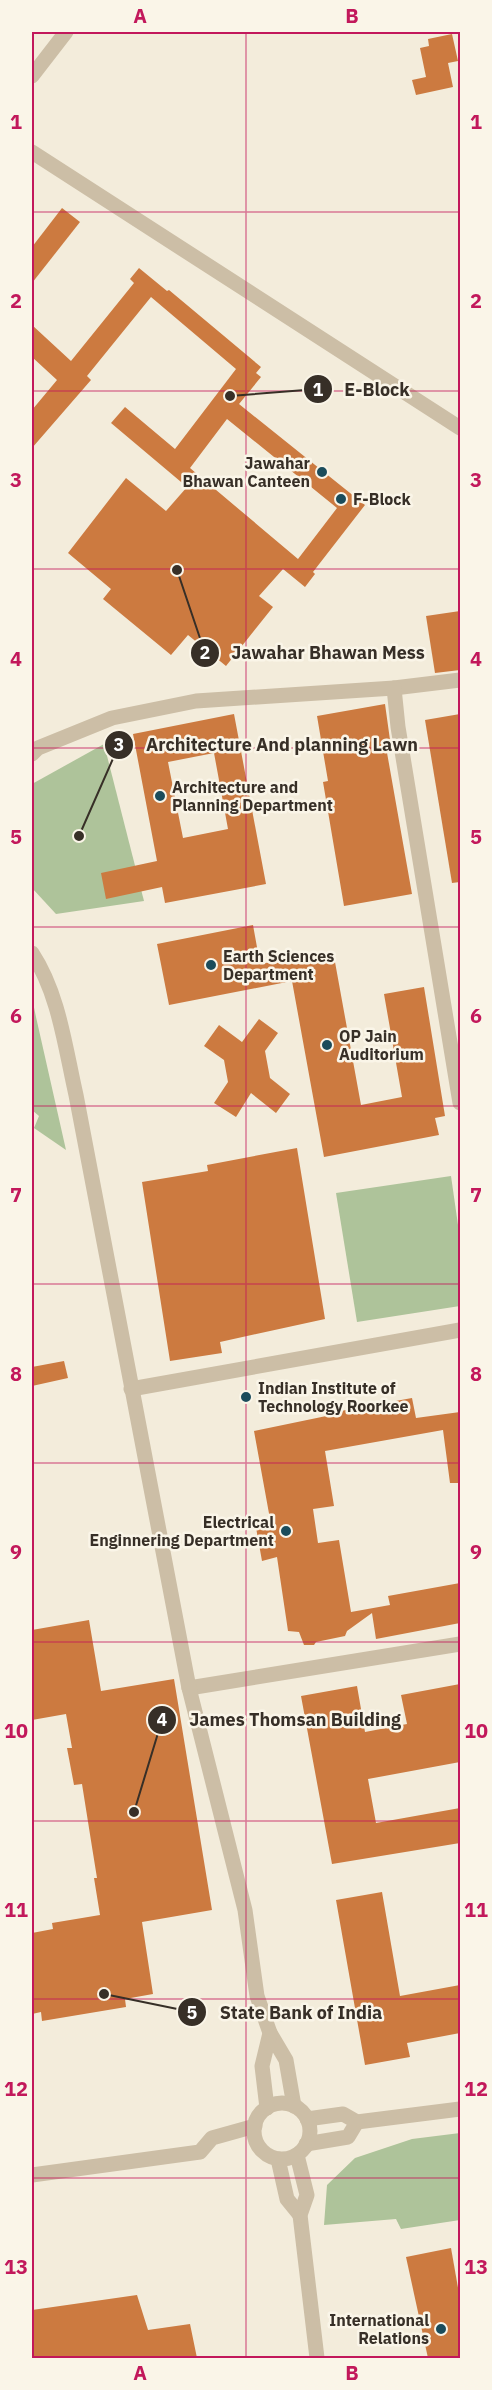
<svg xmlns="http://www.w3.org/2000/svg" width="492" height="2390" viewBox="0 0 492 2390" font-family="'IBM Plex Sans',sans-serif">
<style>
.green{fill:#aec39a}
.building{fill:#cc7a40;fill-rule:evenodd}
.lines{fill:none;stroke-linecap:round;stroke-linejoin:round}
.minor{stroke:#ccbea6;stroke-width:15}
.tertiary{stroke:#ccbea6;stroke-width:15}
.grid{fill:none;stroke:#c2185b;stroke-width:1.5;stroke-opacity:0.55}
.poi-dot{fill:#1b4c5b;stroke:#faf5e8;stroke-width:2}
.labels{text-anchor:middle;stroke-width:5;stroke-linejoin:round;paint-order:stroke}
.poi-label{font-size:16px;font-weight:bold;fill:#372f27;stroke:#faf5e8;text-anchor:start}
.leader{fill:none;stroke:#372f27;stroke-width:2}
.callout-dot{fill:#372f27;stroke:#faf5e8;stroke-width:2}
.mark-label{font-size:18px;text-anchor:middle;font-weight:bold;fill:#fff}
.callout-label{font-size:18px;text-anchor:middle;font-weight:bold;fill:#372f27;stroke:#faf5e8;stroke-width:5;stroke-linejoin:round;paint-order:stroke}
.neatline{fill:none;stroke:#c2185b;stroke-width:2}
.grid-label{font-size:20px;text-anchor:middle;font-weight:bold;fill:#c2185b}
</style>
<rect width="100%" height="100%" fill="#f3ecdb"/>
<g class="green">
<polygon points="104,744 144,901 56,914 32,888 32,784"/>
<polygon points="32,998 36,1017 66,1150 34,1128 39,1116 32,1110"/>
<polygon points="451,1176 460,1239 460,1306 357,1322 336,1193"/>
<polygon points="460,2133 460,2220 401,2229 396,2219 324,2225 327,2185 355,2158 412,2139"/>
</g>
<g class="building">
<polygon points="452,34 458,61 448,63 453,87 416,95 412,80 426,77 420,48 429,46 428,39"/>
<polygon points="62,208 80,222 32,283 32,247"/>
<path d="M139 268 167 291 169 290 261 367 256 373 261 377 239 404 365 505 313 572 315 574 305 587 283 569 259 596 273 607 226 666 188 635 171 655 103 599 111 589 68 553 126 478 166 511 187 487 111 423 125 407 175 449 236 369 151 297 87 376 91 380 32 448V410L57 380 32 357V325L71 361 134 283 130 279ZM227 419 337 508 298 559 190 468Z"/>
<polygon points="460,611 460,670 435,673 426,616"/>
<polygon points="385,704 390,740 387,740 388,746 386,747 412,894 344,906 323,782 328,781 317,716"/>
<path d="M234 714 266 884 165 903 162 887 106 899 101 873 157 861 133 734ZM214 753 228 829 183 838 168 762Z"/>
<polygon points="460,714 460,882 452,883 425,720"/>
<polygon points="253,925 260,964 333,951 361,1105 402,1097 384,994 424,987 445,1116 435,1118 439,1135 324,1157 292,981 169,1005 157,944"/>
<polygon points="259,1019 278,1033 265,1051 270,1078 290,1094 276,1113 251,1093 236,1117 214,1103 228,1082 224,1060 204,1046 219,1025 242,1042"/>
<polygon points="297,1148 325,1319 220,1342 222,1353 170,1361 142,1182 208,1171 207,1165"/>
<polygon points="64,1361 68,1378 32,1386 32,1367"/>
<polygon points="412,1398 416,1418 460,1412 460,1483 450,1483 443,1430 325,1451 334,1506 313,1509 318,1543 339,1540 351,1612 390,1605 388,1596 460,1583 460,1623 376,1639 372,1613 347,1631 345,1636 316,1642 314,1645 304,1645 299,1632 288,1631 277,1557 262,1561 255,1522 270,1519 254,1431 336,1414 335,1412"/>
<polygon points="89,1620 101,1691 174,1679 212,1910 142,1922 153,1994 125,1999 126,2007 42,2021 41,2012 32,2014 32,1933 53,1929 52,1923 100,1915 94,1878 97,1878 92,1847 82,1784 74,1785 67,1748 72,1748 66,1714 32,1720 32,1630"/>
<polygon points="460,1684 460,1762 368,1779 376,1823 460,1808 460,1843 332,1864 301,1696 357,1686 365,1732 407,1724 401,1695"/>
<polygon points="382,1892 400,1996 460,1985 460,2033 407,2043 410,2057 365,2065 336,1900"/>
<polygon points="451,2248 460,2299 460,2358 428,2358 406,2257"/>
<polygon points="137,2295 148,2330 190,2324 197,2358 32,2358 32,2310"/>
</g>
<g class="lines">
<g class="minor">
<polyline points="32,76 66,32"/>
<polyline points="32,152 460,428"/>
<polyline points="394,688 460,680"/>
<polyline points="32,754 38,748 112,718 196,701 394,688 398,727 460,1103"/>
<polyline points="131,1389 460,1330"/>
<polyline points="189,1688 460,1644"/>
<polyline points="307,2119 343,2114 357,2122 460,2109"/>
<polyline points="306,2144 348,2137 357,2122"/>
<polyline points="32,2175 200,2152 212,2138 255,2126"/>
</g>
<g class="tertiary">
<path d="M32 953C59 994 65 1047 76 1095L189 1688 245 1910 257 1996 270 2033 286 2060 294 2106"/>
<circle cx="282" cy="2131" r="28"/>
<polyline points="267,2108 262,2066 270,2033"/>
<polyline points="297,2155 307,2195 300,2215 317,2358"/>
<polyline points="278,2159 287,2199 300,2215"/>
</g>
</g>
<path class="grid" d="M246 32V2358M32 212H460M32 391H460M32 569H460M32 748H460M32 927H460M32 1106H460M32 1284H460M32 1463H460M32 1642H460M32 1821H460M32 1999H460M32 2178H460"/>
<g class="poi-dot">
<circle cx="322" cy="472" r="6"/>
<circle cx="341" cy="499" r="6"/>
<circle cx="160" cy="796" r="6"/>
<circle cx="211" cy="965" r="6"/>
<circle cx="327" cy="1045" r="6"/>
<circle cx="246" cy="1397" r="6"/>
<circle cx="286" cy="1531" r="6"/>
<circle cx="441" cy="2329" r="6"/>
</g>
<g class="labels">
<g class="poi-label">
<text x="310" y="469" text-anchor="end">Jawahar<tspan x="310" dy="18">Bhawan Canteen</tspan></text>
<text x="353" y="505">F-Block</text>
<text x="172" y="793">Architecture and<tspan x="172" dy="18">Planning Department</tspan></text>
<text x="223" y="962">Earth Sciences<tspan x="223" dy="18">Department</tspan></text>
<text x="339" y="1042">OP Jain<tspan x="339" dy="18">Auditorium</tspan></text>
<text x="258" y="1394">Indian Institute of<tspan x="258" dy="18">Technology Roorkee</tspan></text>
<text x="274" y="1528" text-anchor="end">Electrical<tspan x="274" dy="18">Enginnering Department</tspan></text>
<text x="429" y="2326" text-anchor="end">International<tspan x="429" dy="18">Relations</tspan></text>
</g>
</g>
<path class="leader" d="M230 396L318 389M177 570L205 653M79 836L119 745M134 1812L162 1720M104 1994L192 2012"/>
<g class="callout-dot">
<circle cx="230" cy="396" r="6"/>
<circle cx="177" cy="570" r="6"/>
<circle cx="79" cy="836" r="6"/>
<circle cx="134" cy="1812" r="6"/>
<circle cx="104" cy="1994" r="6"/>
<circle cx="318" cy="389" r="15"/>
<circle cx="205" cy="653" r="15"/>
<circle cx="119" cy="745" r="15"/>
<circle cx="162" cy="1720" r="15"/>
<circle cx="192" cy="2012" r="15"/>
</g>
<g class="mark-label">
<text x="318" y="396">1</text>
<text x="205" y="659">2</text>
<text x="119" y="751">3</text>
<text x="162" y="1726">4</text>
<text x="192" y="2019">5</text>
</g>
<g class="callout-label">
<text x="377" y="396">E-Block</text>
<text x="328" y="659">Jawahar Bhawan Mess</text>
<text x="282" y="751">Architecture And planning Lawn</text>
<text x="295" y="1726">James Thomsan Building</text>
<text x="301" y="2019">State Bank of India</text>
</g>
<rect width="492" height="2390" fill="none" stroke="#faf5e8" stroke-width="66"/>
<rect x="33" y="33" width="426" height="2324" class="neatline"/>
<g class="grid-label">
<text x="140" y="23">A</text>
<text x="352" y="23">B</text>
<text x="16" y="129">1</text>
<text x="476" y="129">1</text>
<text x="16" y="308">2</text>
<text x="476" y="308">2</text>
<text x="16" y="487">3</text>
<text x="476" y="487">3</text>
<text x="16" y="666">4</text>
<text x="476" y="666">4</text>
<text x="16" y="844">5</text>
<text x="476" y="844">5</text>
<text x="16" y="1023">6</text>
<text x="476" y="1023">6</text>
<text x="16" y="1202">7</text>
<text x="476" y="1202">7</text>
<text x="16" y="1381">8</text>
<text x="476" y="1381">8</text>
<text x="16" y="1559">9</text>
<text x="476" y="1559">9</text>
<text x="16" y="1738">10</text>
<text x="476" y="1738">10</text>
<text x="16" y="1917">11</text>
<text x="476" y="1917">11</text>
<text x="16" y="2096">12</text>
<text x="476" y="2096">12</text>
<text x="16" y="2274">13</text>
<text x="476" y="2274">13</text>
<text x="140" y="2380">A</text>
<text x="352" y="2380">B</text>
</g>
</svg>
